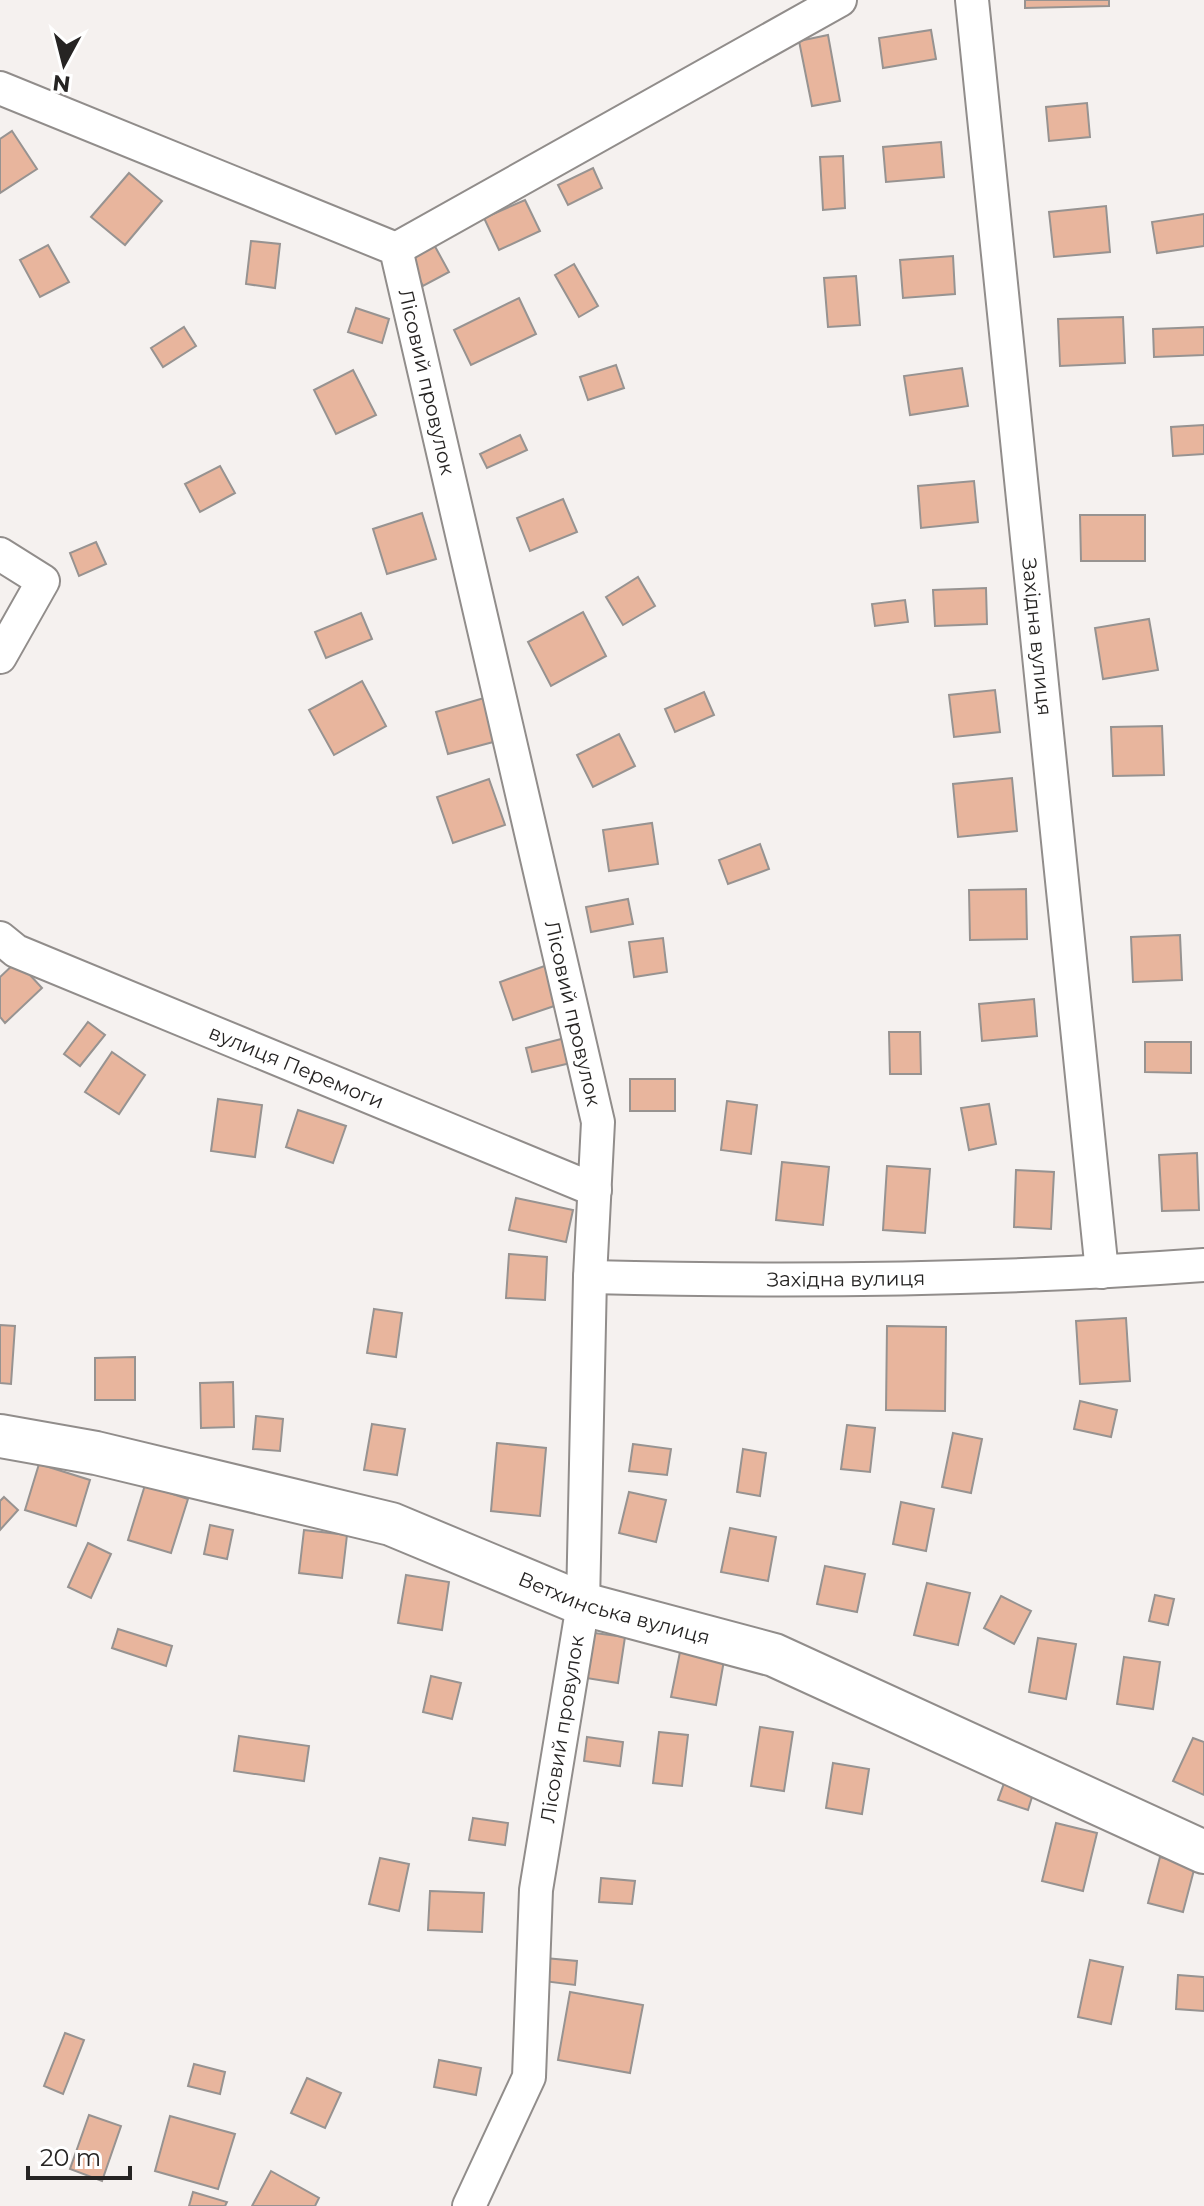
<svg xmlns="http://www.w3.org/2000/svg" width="1204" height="2206" viewBox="0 0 1204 2206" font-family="Montserrat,sans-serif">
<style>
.building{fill:#e8b59d;stroke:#979391;stroke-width:2}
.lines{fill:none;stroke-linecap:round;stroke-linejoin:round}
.minor-casing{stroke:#918d8b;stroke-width:36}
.major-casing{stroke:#918d8b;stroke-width:46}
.minor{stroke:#fff;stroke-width:32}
.major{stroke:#fff;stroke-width:42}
.labels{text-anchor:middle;stroke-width:6;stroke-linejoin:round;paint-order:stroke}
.street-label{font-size:20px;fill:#262423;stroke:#fff}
</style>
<rect width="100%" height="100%" fill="#f5f1ef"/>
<g class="building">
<polygon points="1025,0 1109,0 1109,6 1025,8"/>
<polygon points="931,30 936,59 883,68 879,38"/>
<polygon points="828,35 840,101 812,106 799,41"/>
<polygon points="1087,103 1090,137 1049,141 1046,107"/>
<polygon points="12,131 37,169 0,193 0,139"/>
<polygon points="941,142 944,177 886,182 883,147"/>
<polygon points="843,156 845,208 823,210 820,157"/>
<polygon points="593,168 602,188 568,205 558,185"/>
<polygon points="129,173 162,201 125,245 91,217"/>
<polygon points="525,200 540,231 499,250 484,218"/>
<polygon points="1106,206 1110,252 1054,257 1049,212"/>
<polygon points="1204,214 1204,246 1157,253 1152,222"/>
<polygon points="251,241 280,244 275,288 246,284"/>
<polygon points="432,241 449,272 423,286 406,255"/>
<polygon points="48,245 69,282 40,297 20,260"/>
<polygon points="953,256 955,294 903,298 900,260"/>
<polygon points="574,264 598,306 579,317 555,275"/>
<polygon points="856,276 860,325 828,327 824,278"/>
<polygon points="519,298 536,334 471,365 454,330"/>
<polygon points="356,308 389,319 382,343 348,332"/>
<polygon points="1123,317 1125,363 1060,366 1058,319"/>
<polygon points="184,327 196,346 163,367 151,348"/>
<polygon points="1204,327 1204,355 1154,357 1153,329"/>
<polygon points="616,365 624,388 588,400 580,377"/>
<polygon points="962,368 968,406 910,415 904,376"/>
<polygon points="353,370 376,415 336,434 314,390"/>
<polygon points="1204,425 1204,454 1173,456 1171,427"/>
<polygon points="520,435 527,450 487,468 480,454"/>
<polygon points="220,466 235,493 200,512 185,484"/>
<polygon points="974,481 978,522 921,528 918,486"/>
<polygon points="563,499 577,532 530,551 517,518"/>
<polygon points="422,513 436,559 387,574 373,529"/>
<polygon points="1080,515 1145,515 1145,561 1081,561"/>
<polygon points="96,542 106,564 79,576 70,553"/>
<polygon points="638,577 655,606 623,625 606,597"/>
<polygon points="986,588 987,624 935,626 933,590"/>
<polygon points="905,600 908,622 875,626 872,604"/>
<polygon points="583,612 606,656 551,686 528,642"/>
<polygon points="361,613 372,639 326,658 315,632"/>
<polygon points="1149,619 1158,670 1103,679 1095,628"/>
<polygon points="362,681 386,726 334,755 309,710"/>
<polygon points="995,690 1000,732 954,737 949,695"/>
<polygon points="704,692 714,715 675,732 665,709"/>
<polygon points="484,698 497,741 448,754 436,712"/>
<polygon points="1162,726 1164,775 1113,776 1111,727"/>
<polygon points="619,734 635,766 593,787 577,755"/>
<polygon points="1012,778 1017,831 958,837 953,784"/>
<polygon points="489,779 505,825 453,843 437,797"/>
<polygon points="652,823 658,864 609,871 603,830"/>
<polygon points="760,844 769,869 728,884 719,860"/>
<polygon points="1026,889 1027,939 970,940 969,890"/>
<polygon points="628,899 633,924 591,932 586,907"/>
<polygon points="1180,935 1182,980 1133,982 1131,937"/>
<polygon points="663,938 667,972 634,977 629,942"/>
<polygon points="17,961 42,988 5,1023 0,1017 0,977"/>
<polygon points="550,964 563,1003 513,1020 500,982"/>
<polygon points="1034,999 1037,1036 982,1041 979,1004"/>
<polygon points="88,1022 105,1035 80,1066 64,1054"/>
<polygon points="889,1032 920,1032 921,1074 890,1074"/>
<polygon points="569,1037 575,1062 532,1072 526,1048"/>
<polygon points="1145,1042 1191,1042 1191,1073 1145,1072"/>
<polygon points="112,1052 145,1075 119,1114 85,1092"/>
<rect x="630" y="1079" width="45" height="32"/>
<polygon points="218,1099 262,1105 255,1157 211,1151"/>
<polygon points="727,1101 757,1105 751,1154 721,1150"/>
<polygon points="989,1104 996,1144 969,1150 961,1108"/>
<polygon points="298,1110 346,1126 333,1163 286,1147"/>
<polygon points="1197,1153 1199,1210 1162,1211 1159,1155"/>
<polygon points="782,1162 829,1167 823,1225 776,1220"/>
<polygon points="887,1166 930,1169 925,1233 883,1230"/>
<polygon points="1016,1170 1054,1172 1051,1229 1014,1227"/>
<polygon points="516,1198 573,1210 566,1242 509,1230"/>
<polygon points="509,1254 547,1257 545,1300 506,1298"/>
<polygon points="374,1309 402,1313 396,1357 367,1353"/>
<polygon points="1126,1318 1130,1381 1080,1384 1076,1321"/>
<polygon points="0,1325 15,1326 11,1384 0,1383"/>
<polygon points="887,1326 946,1327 945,1411 886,1410"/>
<polygon points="135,1357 135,1400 95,1400 95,1358"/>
<polygon points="233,1382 234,1427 201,1428 200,1383"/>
<polygon points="1080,1401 1117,1410 1111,1437 1074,1429"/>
<polygon points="256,1416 283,1419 280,1451 253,1449"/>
<polygon points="372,1424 405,1429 397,1475 364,1470"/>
<polygon points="847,1425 875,1428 870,1472 841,1469"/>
<polygon points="953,1433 982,1439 971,1493 942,1487"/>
<polygon points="497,1443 546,1448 540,1516 491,1511"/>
<polygon points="633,1444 671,1449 667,1475 629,1471"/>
<polygon points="743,1449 766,1453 760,1496 737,1492"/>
<polygon points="39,1464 90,1480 76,1526 25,1510"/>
<polygon points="145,1485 188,1499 171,1553 128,1540"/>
<polygon points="629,1492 666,1500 656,1542 619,1533"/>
<polygon points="4,1497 18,1510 0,1530 0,1501"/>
<polygon points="901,1502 934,1509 926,1551 893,1544"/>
<polygon points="210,1525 233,1530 227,1559 204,1554"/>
<polygon points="730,1528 776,1537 768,1581 721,1572"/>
<polygon points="304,1530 347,1535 342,1578 299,1573"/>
<polygon points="88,1543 111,1554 91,1598 68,1587"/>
<polygon points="825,1566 865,1574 857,1612 817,1604"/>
<polygon points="406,1575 449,1582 442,1630 398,1623"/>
<polygon points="927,1583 970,1593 958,1645 914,1635"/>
<polygon points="1155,1595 1174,1599 1168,1625 1149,1621"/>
<polygon points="1001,1596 1031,1611 1014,1644 984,1628"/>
<polygon points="118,1629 172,1646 166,1666 112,1648"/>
<polygon points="587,1632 625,1637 618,1683 580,1677"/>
<polygon points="1038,1638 1076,1644 1066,1699 1029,1692"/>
<polygon points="681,1647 725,1655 716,1705 671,1697"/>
<polygon points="1124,1657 1160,1662 1153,1709 1117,1704"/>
<polygon points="431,1676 461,1683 452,1719 423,1712"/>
<polygon points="760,1727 793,1732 784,1791 751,1786"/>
<polygon points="659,1732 688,1735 682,1786 653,1783"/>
<polygon points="239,1736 309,1746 304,1781 234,1771"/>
<polygon points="587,1737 623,1742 620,1766 584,1761"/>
<polygon points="1193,1738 1204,1742 1204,1795 1173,1781"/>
<polygon points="833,1763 869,1769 862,1814 826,1808"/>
<polygon points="1007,1775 1036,1784 1028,1810 998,1800"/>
<polygon points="473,1818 508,1823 505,1845 469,1840"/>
<polygon points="1056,1823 1097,1833 1083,1891 1042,1881"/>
<polygon points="1160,1857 1195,1866 1183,1912 1148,1903"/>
<polygon points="380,1858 409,1864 399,1911 369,1904"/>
<polygon points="601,1878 635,1881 632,1904 599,1902"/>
<polygon points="430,1891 484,1893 482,1932 428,1930"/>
<polygon points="545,1958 577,1961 575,1985 543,1981"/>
<polygon points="1090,1960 1123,1967 1111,2024 1078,2017"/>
<polygon points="1178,1975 1204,1977 1204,2011 1176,2009"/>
<polygon points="570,1992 643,2005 630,2073 558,2060"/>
<polygon points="65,2033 84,2040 63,2094 44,2086"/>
<polygon points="439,2060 481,2068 476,2095 434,2087"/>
<polygon points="194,2064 225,2072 220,2094 188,2086"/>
<polygon points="307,2078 341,2093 325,2128 291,2113"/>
<polygon points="89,2115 121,2126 102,2181 70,2169"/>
<polygon points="170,2116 235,2134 218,2189 155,2171"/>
<polygon points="271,2171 319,2198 315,2206 252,2206"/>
<polygon points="193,2192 227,2202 225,2206 189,2206"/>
</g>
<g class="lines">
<defs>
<g id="minor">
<path id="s1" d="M972 0 1102 1272"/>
<path id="s2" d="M0 88 396 249 598 1122 590 1277 583 1604 536 1890 529 2077 469 2206"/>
<polyline points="396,249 840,0"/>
<polyline points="0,554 43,581 0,657"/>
<path id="s3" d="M0 938 16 951 595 1190"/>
<path id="s4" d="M590 1277C794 1282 1001 1280 1204 1265"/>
</g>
<g id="major">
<path id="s5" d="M0 1436 96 1453 391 1524 583 1604 774 1655 1204 1852"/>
</g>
</defs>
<use href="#minor" class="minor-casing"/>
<use href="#major" class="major-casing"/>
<use href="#minor" class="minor"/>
<use href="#major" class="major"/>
</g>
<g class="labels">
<g class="street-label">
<text dy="7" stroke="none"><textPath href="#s2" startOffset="564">Лісовий провулок</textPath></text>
<text dy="7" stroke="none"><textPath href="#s1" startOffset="640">Західна вулиця</textPath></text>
<text dy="7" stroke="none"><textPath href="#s2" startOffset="1212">Лісовий провулок</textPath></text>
<text dy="7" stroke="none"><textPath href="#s3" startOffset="324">вулиця Перемоги</textPath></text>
<text dy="7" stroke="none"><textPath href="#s4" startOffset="256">Західна вулиця</textPath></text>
<text dy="7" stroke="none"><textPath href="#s5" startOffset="640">Ветхинська вулиця</textPath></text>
<text transform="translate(562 1729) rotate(-81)" y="7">Лісовий провулок</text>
</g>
</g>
<g transform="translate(64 64) rotate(187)" stroke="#ffffff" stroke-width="6" paint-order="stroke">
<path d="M0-6L14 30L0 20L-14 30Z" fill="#262423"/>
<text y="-12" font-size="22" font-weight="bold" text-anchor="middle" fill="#262423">N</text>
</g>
<path d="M28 2166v12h102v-12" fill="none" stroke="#262423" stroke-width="4"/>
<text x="40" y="2166" font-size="24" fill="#262423" stroke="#ffffff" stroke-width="6" paint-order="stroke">20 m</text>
</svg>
